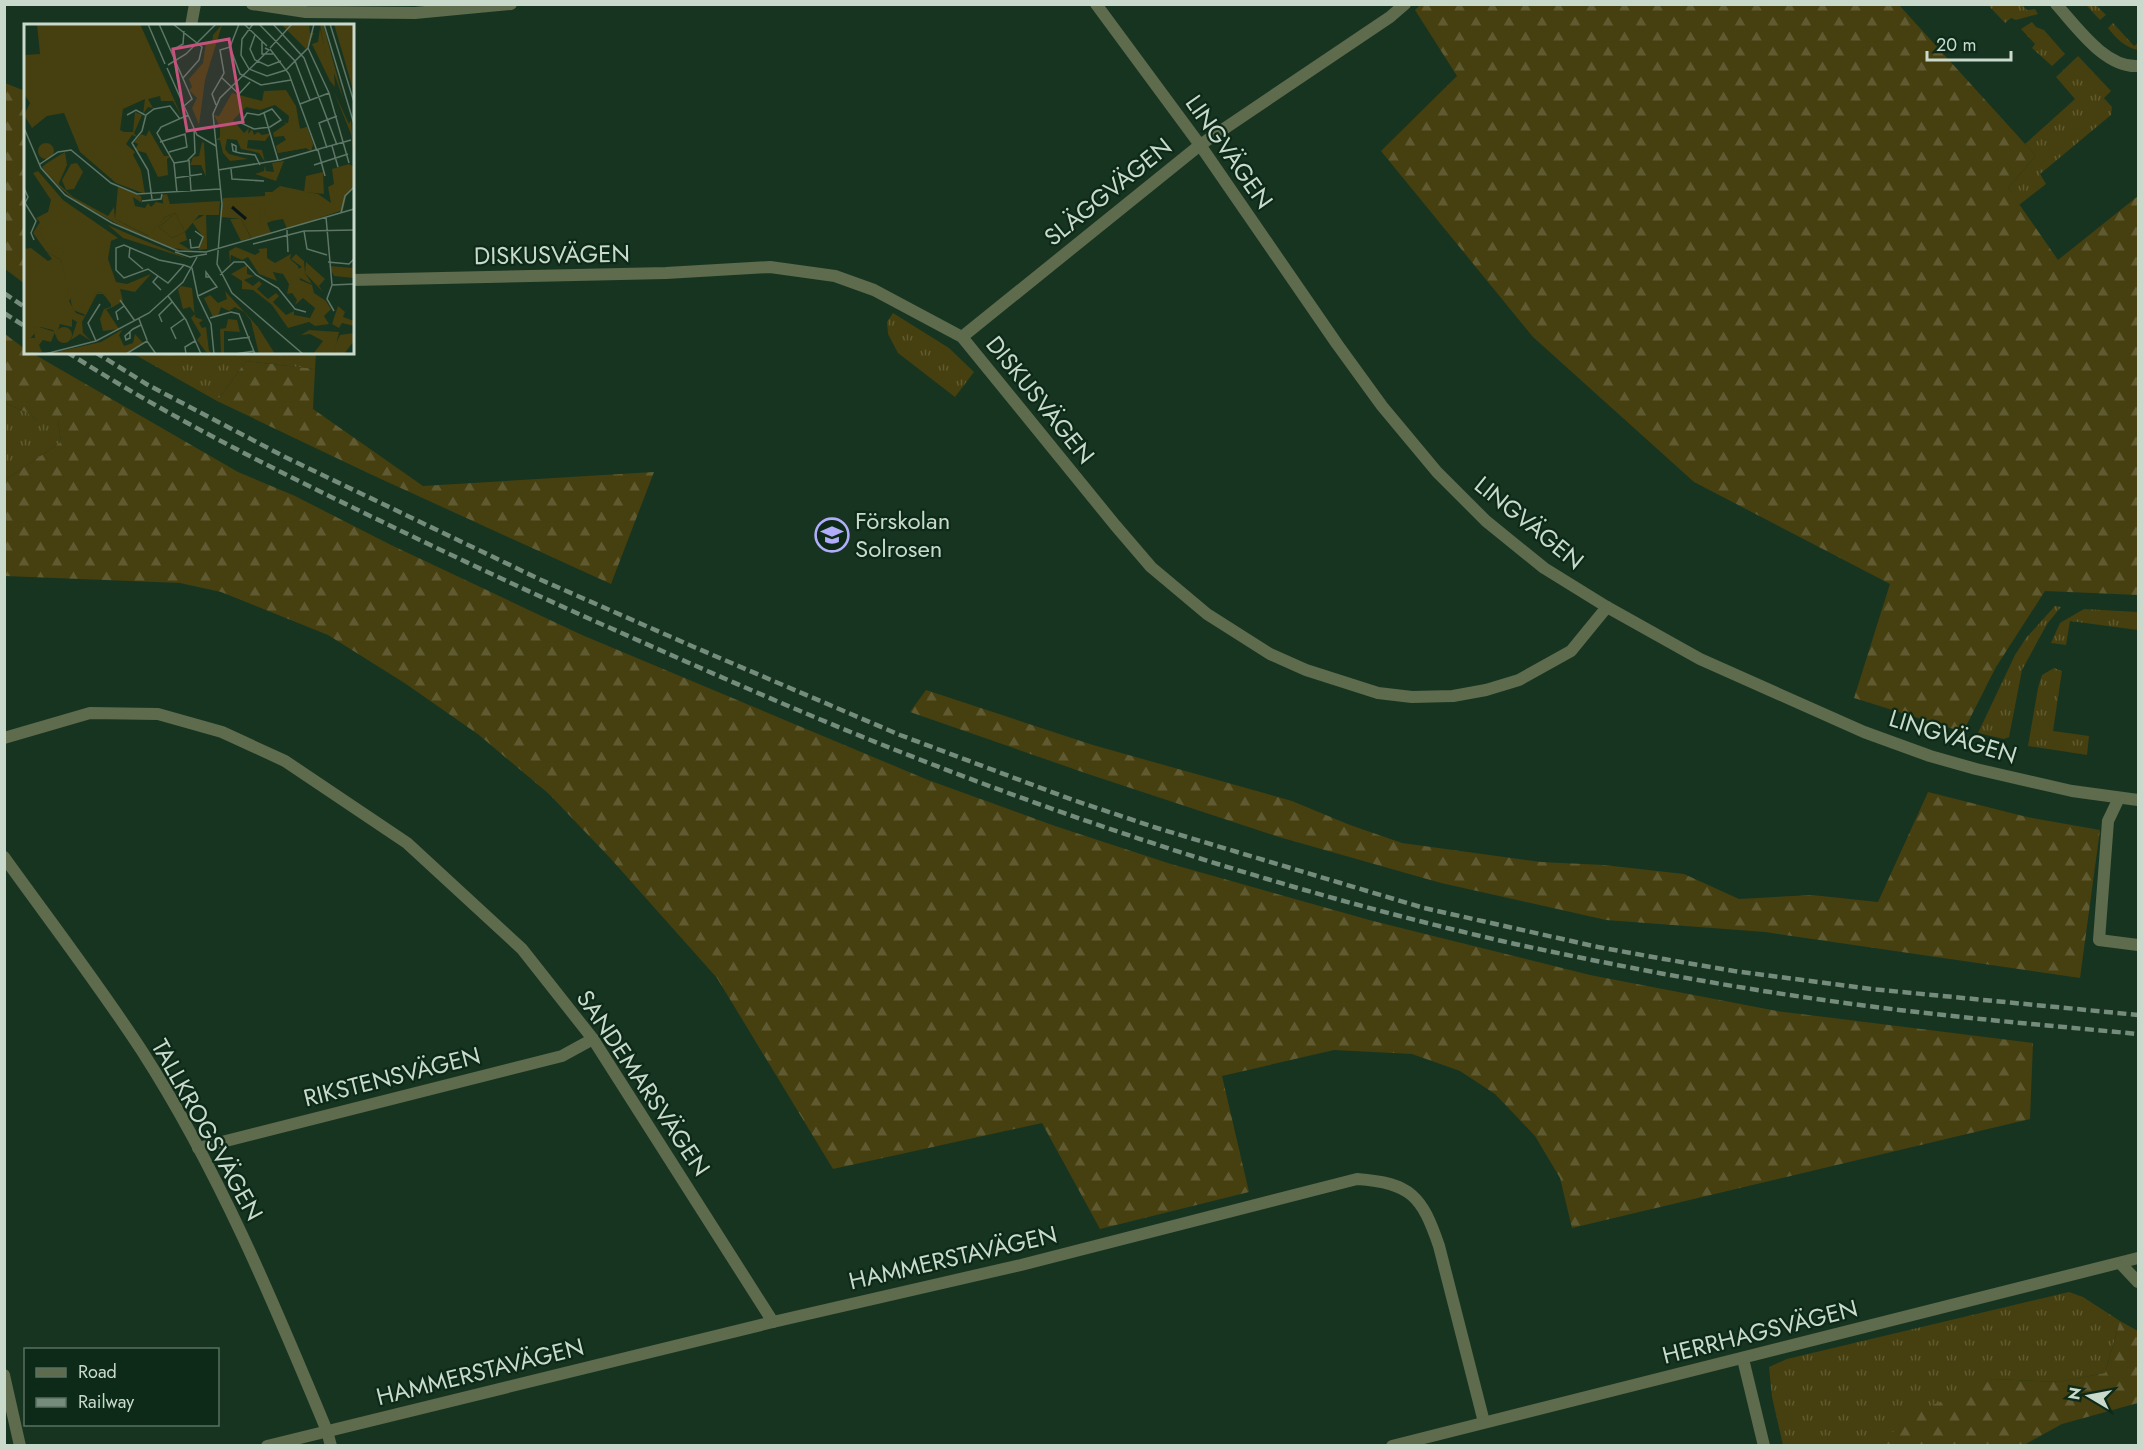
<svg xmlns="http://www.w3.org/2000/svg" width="2143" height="1450" viewBox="0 0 2143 1450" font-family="Jost,sans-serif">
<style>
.grass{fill:url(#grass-tufts)}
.forest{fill:url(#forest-firs)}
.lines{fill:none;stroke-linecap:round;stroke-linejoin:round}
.street{stroke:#5e6b4c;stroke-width:12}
.rail{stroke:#758b7c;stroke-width:4.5;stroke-dasharray:9 4.5;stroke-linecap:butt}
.labels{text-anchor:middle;stroke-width:4.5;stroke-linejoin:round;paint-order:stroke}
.street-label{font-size:24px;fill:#c9dacd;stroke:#0c2a17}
.poi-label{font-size:24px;fill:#c9dacd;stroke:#0c2a17;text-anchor:start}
.inset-river{fill:none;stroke:#071719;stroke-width:3}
.inset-road{fill:none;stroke:#5e7666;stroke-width:1.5}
.view{fill:#c4527d;fill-opacity:0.15;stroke:#c4527d;stroke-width:3}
.inset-edge{fill:none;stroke:#c9dacd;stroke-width:3}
</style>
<defs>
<pattern id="grass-tufts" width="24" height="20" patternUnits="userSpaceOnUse" patternTransform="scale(1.5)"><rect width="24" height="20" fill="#463f0f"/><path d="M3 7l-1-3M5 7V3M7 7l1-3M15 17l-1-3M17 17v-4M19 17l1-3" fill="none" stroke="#5f5a31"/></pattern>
<pattern id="forest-firs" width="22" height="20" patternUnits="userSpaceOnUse" patternTransform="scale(1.5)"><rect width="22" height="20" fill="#463f0f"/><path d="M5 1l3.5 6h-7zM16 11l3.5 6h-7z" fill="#5f5a31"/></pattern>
</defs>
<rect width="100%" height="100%" fill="#173421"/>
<g class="grass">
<polygon points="1988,5 2022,5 2027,10 2035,9 2038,14 2016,20 2011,18 2005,23"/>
<polygon points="2086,5 2096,5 2106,15 2100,20"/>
<polygon points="2032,22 2036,27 2044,30 2065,54 2052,66 2032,48 2035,44 2021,29"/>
<path d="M2113 23 2134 46 2138 43V50C2124 47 2117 39 2108 28Z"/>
<polygon points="2078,56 2111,91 2104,98 2112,107 2111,115 2040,174 2046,184 2019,205 2008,188 2036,156 2025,144 2075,99 2056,77"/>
<polygon points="893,313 949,348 974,372 955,397 898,353 888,334 887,322"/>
<polygon points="132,353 316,353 315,369 246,361 217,401"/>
<polygon points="5,403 26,412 38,421 58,421 61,442 5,480"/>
<polygon points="2055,606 2061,607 2047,624 2022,670 2009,737 2004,739 1978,733 2015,655 2026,638"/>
<polygon points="2084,609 2138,612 2138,630 2070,621 2066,645 2051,643 2060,623"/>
<polygon points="2054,668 2062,671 2053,731 2089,736 2087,755 2028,746 2038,688 2042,675"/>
<polygon points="2069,1292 2083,1297 2120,1321 2105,1373 2059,1382 1993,1379 1880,1445 1783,1445 1772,1397 1769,1367 1787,1359"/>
</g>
<g class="forest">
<polygon points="1420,5 1899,5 2036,156 2008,188 2058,260 2138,196 2138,595 2045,591 1996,667 1963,732 1854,698 1890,584 1694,482 1533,337 1381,151 1457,76 1415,10"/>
<polygon points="5,83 25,91 25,284 5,269"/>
<polygon points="5,334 25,349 26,352 32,353 238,472 295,496 391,545 582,635 928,780 1055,826 1171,864 1373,921 1590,975 1777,1011 2033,1043 2030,1119 1572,1228 1560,1178 1535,1136 1495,1094 1460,1071 1412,1054 1334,1050 1222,1076 1249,1192 1100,1229 1042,1123 833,1169 717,978 611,859 549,794 479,735 406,684 328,635 221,592 180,583 5,576 5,480 61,442 58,421 38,421 26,412 5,403"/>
<polygon points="246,361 315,369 313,409 423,486 654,472 611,584 370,474 217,401"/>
<polygon points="926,690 1093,745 1292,801 1350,825 1402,843 1541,862 1604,865 1684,874 1739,899 1812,895 1878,902 1928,792 2027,817 2100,830 2080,978 1765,932 1606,920 1441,883 1279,837 1088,774 910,712"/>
<polygon points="2120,1321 2138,1331 2138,1403 2062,1424 2024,1445 1880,1445 1910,1415 1993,1379 2059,1382 2105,1373"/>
</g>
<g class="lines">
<g class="street">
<polyline points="252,4 306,12 415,13 511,4"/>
<polyline points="1096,4 1200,145 1337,344 1382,406 1437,472 1486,521 1544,568 1607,607 1700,659 1864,732 1930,756 1976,769 2072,791 2138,800"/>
<path d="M2056 4C2077 27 2105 68 2138 66"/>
<polyline points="191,26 195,4"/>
<polyline points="352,280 666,273 770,267 835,276 874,290 962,337 1115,525 1151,567 1207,614 1270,654 1306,670 1378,693 1412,697 1453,696 1486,690 1519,680 1571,651 1607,607"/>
<polyline points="962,337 1200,145 1390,17 1405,4"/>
<polyline points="4,738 90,713 158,714 222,732 285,761 407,843 522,949 593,1039 773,1322"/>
<polyline points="2119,798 2108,821 2099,940 2138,945"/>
<path d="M4 857C50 921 99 985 142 1051 218 1169 273 1301 327 1431L331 1446"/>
<polyline points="198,1148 562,1056 593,1039"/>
<polyline points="2120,1263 2138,1282"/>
<polyline points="1743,1359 1764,1446"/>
<polyline points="4,1375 20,1446"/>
<path d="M267 1446 773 1322 1021 1265 1357 1179C1411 1183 1422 1196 1439 1246L1484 1422"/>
<polyline points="1392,1446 2138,1258"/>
</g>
<g class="rail">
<polyline points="4,293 26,308"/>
<polyline points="4,313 26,327"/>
<path d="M67 352C161 412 259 462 358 510 438 549 518 587 599 623 696 666 794 710 893 749 1095 829 1303 896 1515 944 1627 968 1739 989 1853 1004 1948 1017 2043 1025 2138 1034"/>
<polyline points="95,352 148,385 285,457 539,579 694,647 900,735 1073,800 1157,828 1424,908 1598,947 1664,959 1734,971 1871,989 2138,1015"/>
</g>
</g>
<defs>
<symbol id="school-ring" viewBox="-11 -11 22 22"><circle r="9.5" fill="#0c2a17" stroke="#b1adfa" stroke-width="1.5"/><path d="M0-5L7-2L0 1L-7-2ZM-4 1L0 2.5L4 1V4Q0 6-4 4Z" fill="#b1adfa"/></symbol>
</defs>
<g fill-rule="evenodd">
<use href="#school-ring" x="813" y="516" width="38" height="38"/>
</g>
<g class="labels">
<g class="street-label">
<text transform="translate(1229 152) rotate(55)" y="8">LINGVÄGEN</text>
<text transform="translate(1108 192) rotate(-39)" y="8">SLÄGGVÄGEN</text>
<text transform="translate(552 255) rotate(-1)" y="8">DISKUSVÄGEN</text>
<text transform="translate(1040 400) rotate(51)" y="8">DISKUSVÄGEN</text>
<text transform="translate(1529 523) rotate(39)" y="8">LINGVÄGEN</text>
<text transform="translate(1953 737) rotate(17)" y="8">LINGVÄGEN</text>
<text transform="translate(392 1077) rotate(-14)" y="8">RIKSTENSVÄGEN</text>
<text transform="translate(643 1083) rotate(56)" y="8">SANDEMARSVÄGEN</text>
<text transform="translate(207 1130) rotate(61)" y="8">TALLKROGSVÄGEN</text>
<text transform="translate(953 1258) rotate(-13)" y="8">HAMMERSTAVÄGEN</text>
<text transform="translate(1760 1332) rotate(-14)" y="8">HERRHAGSVÄGEN</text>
<text transform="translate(480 1372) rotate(-14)" y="8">HAMMERSTAVÄGEN</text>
</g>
<g class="poi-label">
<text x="855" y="529">Förskolan<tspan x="855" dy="28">Solrosen</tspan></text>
</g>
</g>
<g transform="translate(24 24)">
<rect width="330" height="330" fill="#173421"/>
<path d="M296 4 307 52 306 57 288 20 294 18ZM23 139 29 155 49 173 84 192 90 183 91 195 124 212 141 193 151 189 135 203 148 214 161 208 163 216 155 219 168 227 149 224 99 203 53 178 27 156 18 143ZM7 224 24 237 28 235 22 227 37 236 48 272 45 277 52 289 60 292 72 269 78 268 88 278 89 283 81 286V292L76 295 80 285 87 283V278L79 270H73L58 298 59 309 67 317 56 310 47 316 55 292 53 298 48 295V303L36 300 32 312 29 306 16 303 0 322V225Z" fill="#463f0f"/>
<path d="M13 0H116L158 93 149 77H137L136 72 124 75 129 84 124 83 119 90 121 75 99 85 96 106 100 108H109L111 88 118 91 110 109 113 113 108 111 102 120 111 128 109 131 117 146 121 170 92 159 56 128 40 89 23 92 8 104 0 91 6 79 0 70V31L16 30ZM296 0H299L320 77 310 49 311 63 306 57ZM198 1 181 56 175 101 168 84 173 74 165 66 168 63 165 55 179 39 182 18 188 20 189 11ZM262 66 272 82 276 105 283 103 289 120 287 127 282 124 254 129 252 122 262 116 260 112 249 109 262 101 260 98 264 100 265 92 251 81 236 86 222 83 209 96 220 109 225 104 224 110 228 105 230 111 234 108 238 111 247 109 241 117 224 116 223 124 238 126 241 138 235 129 217 125 213 116 203 115 201 125 205 130 224 135 206 137 199 129 196 116H192L196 113V103L190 91 195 92 208 69 238 77 240 67ZM310 68 325 100 327 96 330 132 327 110ZM125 106 140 132H147L143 135 144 151 134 153 122 129 111 126 114 120 110 118 117 110 122 112ZM178 118 180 119 182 153 177 141H166L169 133 175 132ZM14 127a8 8 0 1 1 16 0a8 8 0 1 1-16 0ZM41 128 43 141 34 161 23 147V139ZM260 137 252 157 231 150 240 147 241 141 242 147 250 148 248 139ZM14 147 39 176 94 214 87 217 84 235 92 258 103 260 127 250 111 268 96 265 99 277 89 283 78 268 72 269 62 291 49 286 37 236 22 227 9 209 16 198 12 194 24 188 27 176 9 149ZM94 163 117 172 118 179 109 173 111 182 121 184 124 179 127 183 132 178 141 180V193L125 212 91 195ZM182 190 183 221V225L174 226 179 213 168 198ZM206 195H217L227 214 217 217ZM84 201 107 211 165 235 99 214ZM212 223 231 231 236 228 234 225 243 224V234L251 239 267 230 266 235 274 242 276 256 288 261 290 269 302 277 307 285 300 292 305 300 291 302 285 298 264 304 248 281 229 266 218 265V257L207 250 223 241V250L230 252 220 256 229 262 235 257 238 260 233 265 244 275 252 269 255 272 249 278 262 291 270 287V291L286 294 291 284 279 274 271 281 273 276 268 269 263 270 265 260 259 250 249 248 253 257 235 250 224 233 218 236 207 231 206 240 205 227ZM282 238 301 255 295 262 299 268 281 249ZM305 242 330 244V254L310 252ZM157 262 168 264 171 293 179 296 175 299 178 304 182 303 185 327 189 330 182 328 173 316 177 311 167 294 171 290 166 283 159 285 154 265ZM201 267 234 303 251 330H235L227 297 220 288 211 283 205 287 197 283 194 292 189 293 180 274 186 271 194 279 203 275ZM314 282 321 288 319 293 330 297V302L318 299 315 304 308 300ZM82 285 95 305 79 307 76 295ZM204 295 213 296 216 308 200 307V330H197L196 305 202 304ZM9 301 31 308 27 318 19 316 15 321 18 328 0 330 2 314H11ZM99 305 95 311 100 322 109 319 111 310 119 319 101 330H24L77 318ZM285 306 315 308 310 330H289L299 317 286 310 277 311Z" fill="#463f0f"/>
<path d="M18 202 40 228 38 232 22 223 15 206ZM330 309V317L320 330H312L309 326 316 311Z" fill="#463f0f"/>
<path d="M310 0H330V70L320 34Z" fill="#463f0f"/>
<path d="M257 0H285L286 9H290L282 25ZM272 93 276 105 283 103 289 120 287 127 282 124 254 129 252 122 262 116 260 112 250 113 249 109ZM325 140 330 143V162L323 169 319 186 263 205 259 195 248 197 243 199 247 209 228 215 217 195 197 193 199 174 241 172V168H248L256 162 294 170 307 179 304 163 310 160 308 145ZM143 170 146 180 196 177 195 191H175L161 208 151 189 141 193 138 171ZM272 230 280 237 281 249 288 260 266 249 278 243 267 235Z" fill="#463f0f"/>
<path d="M151 189 161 208 148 214 135 203Z" fill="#463f0f"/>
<path d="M53 139 59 148 50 165 42 166 38 156 47 140ZM299 148 300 170 280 168 282 152ZM241 187a9 9 0 1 1 18 0a9 9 0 1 1-18 0ZM235 179 237 201 223 202 222 180ZM32 311a8 8 0 1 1 16 0a8 8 0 1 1-16 0Z" fill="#463f0f"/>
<path class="inset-river" d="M208 183 222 195"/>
<path class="inset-road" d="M124 0 141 40M135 0 168 75 160 82M149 0 178 23 175 36 159 54M215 0 206 23 216 50 237 61 267 56M220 0 243 22M229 0 218 15 217 31 225 45 243 52 262 46 284 24 290 0M235 0 271 37 286 76M249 0 280 34 313 121M300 0 330 100M306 0 330 78M231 11 226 25 231 36 244 42 257 37M238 18V30H249M241 24 245 26 196 74 189 90 198 180 193 240 208 269 279 330M246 24 268 0M284 24 305 69 325 139M246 25 265 50 293 127M147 27 159 20 160 7M144 41 162 30 192 0M143 44 173 111 192 122M198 54 215 70 226 58M276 80 305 69M192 81 188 70 200 49 196 26 206 23M248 85 257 96 246 103 230 105 217 99 223 89 235 91ZM240 89 254 136M103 91 112 86 121 91M0 104 17 144 41 171 88 199 154 227 182 228 330 185M136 118 161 110 163 123 145 128M308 122 314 143M303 124 295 99 313 92M294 126 301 152M212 128V122L208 120 209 127 212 128 216 129 231 131 236 141M165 136 167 167M150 139 163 137 171 129 170 105M16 140 34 128 47 126 87 159 113 170 196 165M290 141 324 130M207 145 208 155 240 157M194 146 256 136 327 116M151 154 178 150M0 164 4 173 1 179 12 197 7 209 10 216M153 169 150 139 133 109 137 103 164 91M128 175 124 146 108 119 118 107 122 91 130 85 146 82 156 95M118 177 137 175 138 170M317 189 321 172 330 163M302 193 308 261 303 275 310 287M263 206 264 228M280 207 283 225 303 231M166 215 167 224 175 223 179 213 171 207M229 220 280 207 330 206M106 223 105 233 119 245M151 228 166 233 183 230M304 238 325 240 330 235M160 241 144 259 124 245 100 254 92 246V224L100 221 135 236 160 241 168 244 174 273 187 300 190 330M196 251 210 238H220L232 251 254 264 271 285 282 288M134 252 129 258 137 266M308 261 330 260M144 272 162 296 177 330M174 272 193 263 182 248V253H185M96 276 111 297M186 294 207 288 215 290 231 330M115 295 123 316M94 296 92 288 100 282M138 298 135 291 148 278M106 308V314L102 316 101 312 109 305 117 301M152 315 147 304 161 294M204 316 226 313M72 317 64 299 76 280M21 330 72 317 125 289 159 258 173 233M102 330 123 317 132 330M162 330 161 323 171 317M211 330 230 327"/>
<path class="view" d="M205 15 219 98 163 107 149 25Z"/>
<rect width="330" height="330" class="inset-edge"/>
</g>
<rect width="2143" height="1450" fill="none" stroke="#c9dacd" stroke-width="12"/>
<rect x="24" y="1348" width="195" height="78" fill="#0c2a17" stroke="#587060" stroke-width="1.5"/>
<rect x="36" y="1368" width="30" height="9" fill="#5e6b4c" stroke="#587060" stroke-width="1.5"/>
<text x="78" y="1378" font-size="18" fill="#c9dacd">Road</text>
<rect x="36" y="1398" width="30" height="9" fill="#758b7c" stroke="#587060" stroke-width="1.5"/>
<text x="78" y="1408" font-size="18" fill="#c9dacd">Railway</text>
<g transform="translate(2089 1396) rotate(280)" stroke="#0c2a17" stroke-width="4.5" paint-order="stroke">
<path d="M0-4.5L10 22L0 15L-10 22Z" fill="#c9dacd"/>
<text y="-9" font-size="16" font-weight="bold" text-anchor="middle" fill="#c9dacd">N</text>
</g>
<path d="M1927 51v9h84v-9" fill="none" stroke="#c9dacd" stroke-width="3"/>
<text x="1936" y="51" font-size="18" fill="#c9dacd" stroke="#0c2a17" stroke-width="4.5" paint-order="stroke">20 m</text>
</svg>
